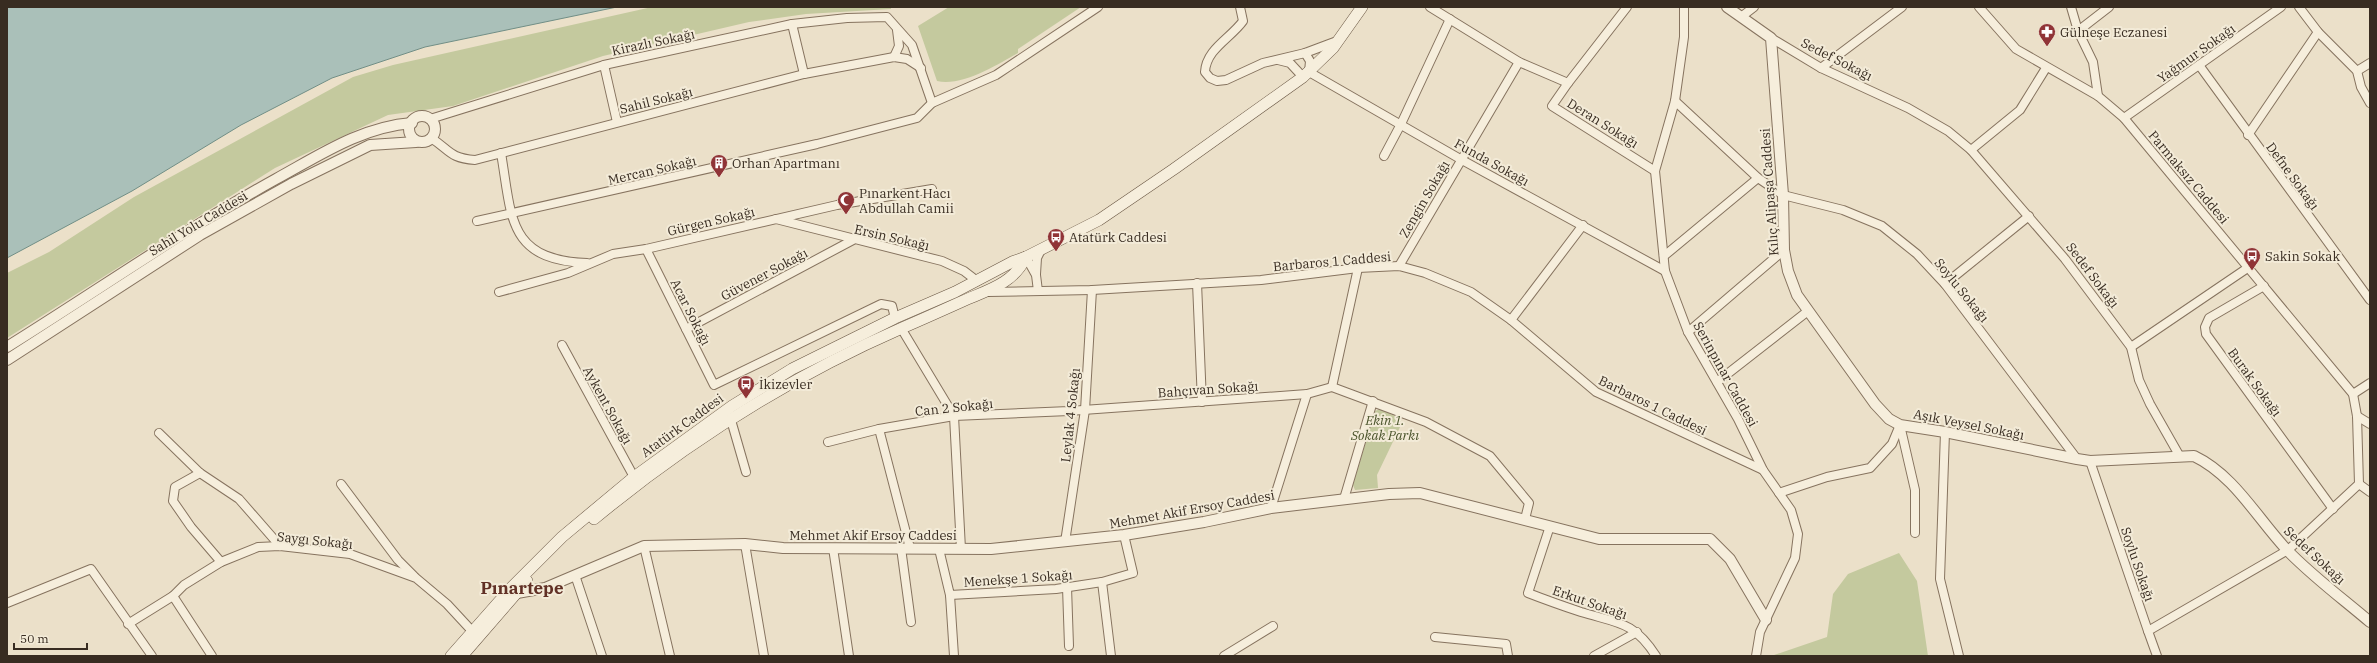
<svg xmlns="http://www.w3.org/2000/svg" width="2377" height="663" viewBox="0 0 2377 663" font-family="'IBM Plex Serif',serif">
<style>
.green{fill:#c4c99e}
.water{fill:#aac0b9;stroke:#718e86}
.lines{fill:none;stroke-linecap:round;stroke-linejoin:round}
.minor-casing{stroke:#86735f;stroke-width:10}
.tertiary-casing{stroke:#86735f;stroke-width:12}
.secondary-casing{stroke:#685542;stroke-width:12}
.minor{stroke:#f6eedc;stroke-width:8}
.tertiary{stroke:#f6eedc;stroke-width:10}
.secondary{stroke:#f6eedc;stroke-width:11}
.labels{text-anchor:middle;stroke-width:4;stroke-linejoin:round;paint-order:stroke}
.poi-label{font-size:13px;fill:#382c21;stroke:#f3ebd8;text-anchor:start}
.street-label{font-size:13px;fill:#382c21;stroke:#f3ebd8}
.park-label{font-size:13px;font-style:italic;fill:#49532a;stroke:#f3ebd8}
.district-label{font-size:17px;font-weight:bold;fill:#613025;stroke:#f3ebd8}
</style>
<rect width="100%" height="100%" fill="#ebe0c9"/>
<g class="green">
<polygon points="652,7 891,7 891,9 806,14 749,22 603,56 453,106 388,115 275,168 7,338 7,273 49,252 134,197 353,77 393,65"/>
<path d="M949 7H1081L1018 49V53C997 65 961 87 937 81L918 26Z"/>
<polygon points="1380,409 1401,419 1401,425 1377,475 1378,488 1355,490 1353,485 1375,411"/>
<polygon points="1899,553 1917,581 1928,656 1771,656 1827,637 1833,594 1848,574"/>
</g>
<polygon class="water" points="7,7 617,7 425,47 332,78 241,125 132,191 7,258"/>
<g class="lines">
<defs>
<g id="minor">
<path d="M1240 7 1243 21C1231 38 1206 49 1205 72L1210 78 1217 81 1226 80 1263 63 1305 53 1337 41"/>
<polyline points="1430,7 1519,62 1568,83 1552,106 1655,171"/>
<polyline points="1684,7 1684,37 1675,101 1655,171 1665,271 1688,332 1738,419 1763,470 1791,510 1798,534 1795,558 1760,632 1756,656"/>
<polyline points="1979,7 2016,49 2098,96 2124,118 2353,394 2357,416 2359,484 2288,550 2148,631 2157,656"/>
<polyline points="2071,7 2078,31 2093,62 2098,96"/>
<polyline points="2299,7 2318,32 2357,71 2361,87 2370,103"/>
<polyline points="1741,17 1754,7"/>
<polyline points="792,24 804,74"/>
<polyline points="2078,31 2109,7"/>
<polyline points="1771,38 1821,68 1908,108 1948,131 1971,150 2065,259 2131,347 2139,380 2150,404 2179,455"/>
<polyline points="1305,53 1310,61 1309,72 1462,160 1665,271"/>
<polyline points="894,57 899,46 897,30"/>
<polyline points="1278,60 1290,63 1303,77"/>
<polyline points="604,65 617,122"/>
<polyline points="2199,65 2370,300"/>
<polyline points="1821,68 1902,7"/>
<polyline points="2357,71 2370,63"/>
<polyline points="1568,83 1627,7"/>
<polyline points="1675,101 1758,178 1783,195 1843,210 1882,226 1917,254 1945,284 2077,459"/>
<polyline points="2124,118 2281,7"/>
<polyline points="430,119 604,65 792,24 847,18 887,17 912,45 932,103"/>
<polyline points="2248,135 2318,32"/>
<path d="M431 138C450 150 449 158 475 160L804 74 894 57 907 59 921 68"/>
<polyline points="1971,150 2020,110 2046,68"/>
<path d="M501 153C512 217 507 260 587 263"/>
<polyline points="1384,156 1401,124 1450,19"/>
<polyline points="776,219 942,261 964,271 977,281"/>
<polyline points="477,221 817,144 917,118 932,103 996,75 1098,7"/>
<polyline points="646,249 714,385 881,304 892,306 895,318"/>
<polyline points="1664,256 1758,178"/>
<polyline points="1026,257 1036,275 1038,291"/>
<polyline points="1399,266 1519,62"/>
<polyline points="1036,274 1037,258 1041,250"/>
<polyline points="1197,283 1202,402"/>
<polyline points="1945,284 2029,216"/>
<polyline points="2264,286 2209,318 2205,327 2206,334 2333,509"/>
<polyline points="499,292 568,273 613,254 646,249 837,205 932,189"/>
<polyline points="988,292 1092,290 1261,280 1358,268 1399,266 1425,273 1471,292 1511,320 1596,392 1763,470"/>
<polyline points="1511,320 1583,225"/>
<polyline points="901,328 954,416 961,549"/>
<polyline points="686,329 853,240"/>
<polyline points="1688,332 1784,250"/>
<polyline points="562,345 634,477"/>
<polyline points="2131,347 2249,267"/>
<polyline points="1717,382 1808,311"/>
<polyline points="1332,387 1426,422 1490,456 1529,503 1525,519"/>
<polyline points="1332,387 1358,268"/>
<polyline points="2353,394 2370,383"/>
<polyline points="2357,416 2370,424"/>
<polyline points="731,420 746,472"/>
<polyline points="1900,425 1915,490 1915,533"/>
<polyline points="879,429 910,548"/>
<polyline points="1945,432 1940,579 1959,656"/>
<polyline points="159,433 200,473 239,499 280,546"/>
<polyline points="828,442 879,429 954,416 1069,411 1307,394 1332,387"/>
<polyline points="2090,461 2148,631"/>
<polyline points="200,473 175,487 173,501 191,527 221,562"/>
<polyline points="341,484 398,560 414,576"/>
<polyline points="2359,484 2370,492"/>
<polyline points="1779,493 1827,477 1870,468 1892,444 1900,425"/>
<polyline points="1344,499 1373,401"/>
<polyline points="1271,508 1307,394"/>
<path d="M1550 526 1528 593C1546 600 1563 606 1581 612 1617 623 1634 621 1656 656"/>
<polyline points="1065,542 1085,410 1092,290"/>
<polyline points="745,544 764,656"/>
<polyline points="644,546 670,656"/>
<polyline points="833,548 849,656"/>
<polyline points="901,548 911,622"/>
<polyline points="939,549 950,595 1056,589 1102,582 1133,573 1124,535"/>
<polyline points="575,575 602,656"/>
<polyline points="1102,582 1111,656"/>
<polyline points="1067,587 1069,646"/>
<polyline points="950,595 954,656"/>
<polyline points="173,596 212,656"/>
<polyline points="7,603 91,569 152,656"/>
<polyline points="128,624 173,596 184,585 221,562 258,547 280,546 350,554 416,578 447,604 472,631"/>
<polyline points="1435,637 1506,644 1508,656"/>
<polyline points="1224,656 1273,626"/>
<polyline points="1594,656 1637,632"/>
</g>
<g id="tertiary">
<path d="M1727 7 1771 38 1783 195 1784 250 1788 271 1797 295 1875 404 1889 419 1900 425 1945 432 2077 459 2090 461 2194 456C2234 475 2257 518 2287 550 2312 576 2343 599 2370 622"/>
<circle cx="422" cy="129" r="13"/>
<path d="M7 347C97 291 184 230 276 179 320 155 361 127 412 123"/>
<polyline points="7,360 200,235 291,184 370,145 416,142"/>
<polyline points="513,589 517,593 545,588 644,546 745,544 783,548 991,549 1124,535 1204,522 1271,508 1389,494 1420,493 1599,539 1710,539 1730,559 1766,620"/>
</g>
<g id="secondary">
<path d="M594 519C687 442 792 376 902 328 923 319 943 310 963 301 988 290 1013 284 1026 257"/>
<polyline points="451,656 512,587 562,537 634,477 732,406 792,369 895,318 955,292 1012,262 1026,257 1099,220 1174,169 1303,77 1333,48 1362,7"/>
<polyline points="462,656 527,581"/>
</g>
</defs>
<use href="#minor" class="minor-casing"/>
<use href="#tertiary" class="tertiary-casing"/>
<use href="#secondary" class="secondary-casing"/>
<use href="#minor" class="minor"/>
<use href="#tertiary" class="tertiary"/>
<use href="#secondary" class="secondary"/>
</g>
<defs>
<symbol id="pharmacy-pin" viewBox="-11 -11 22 30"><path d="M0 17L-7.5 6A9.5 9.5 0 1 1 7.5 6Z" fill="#903437" stroke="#f3ebd8"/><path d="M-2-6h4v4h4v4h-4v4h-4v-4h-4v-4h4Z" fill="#fff"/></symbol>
<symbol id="building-pin" viewBox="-11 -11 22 30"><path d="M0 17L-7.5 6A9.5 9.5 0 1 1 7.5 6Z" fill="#903437" stroke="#f3ebd8"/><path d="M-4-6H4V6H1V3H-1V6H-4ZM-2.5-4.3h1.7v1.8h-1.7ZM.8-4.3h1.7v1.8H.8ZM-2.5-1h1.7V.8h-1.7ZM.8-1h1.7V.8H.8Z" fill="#fff"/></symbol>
<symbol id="mosque-pin" viewBox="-11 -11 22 30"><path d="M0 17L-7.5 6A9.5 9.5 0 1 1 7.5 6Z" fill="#903437" stroke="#f3ebd8"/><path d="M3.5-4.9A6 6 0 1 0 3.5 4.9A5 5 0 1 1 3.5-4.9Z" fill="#fff"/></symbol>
<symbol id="bus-pin" viewBox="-11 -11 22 30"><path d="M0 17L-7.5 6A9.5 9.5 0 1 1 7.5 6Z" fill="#903437" stroke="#f3ebd8"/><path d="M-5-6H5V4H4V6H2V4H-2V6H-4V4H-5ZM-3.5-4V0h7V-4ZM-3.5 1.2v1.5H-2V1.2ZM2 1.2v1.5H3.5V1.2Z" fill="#fff"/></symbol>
</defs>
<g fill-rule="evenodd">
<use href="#pharmacy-pin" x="2037" y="22" width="20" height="27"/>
<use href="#building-pin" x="709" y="153" width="20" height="27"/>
<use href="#mosque-pin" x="836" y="190" width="20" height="27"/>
<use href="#bus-pin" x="1046" y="227" width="20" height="27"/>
<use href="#bus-pin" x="2242" y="246" width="20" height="27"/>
<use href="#bus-pin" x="736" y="374" width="20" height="27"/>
</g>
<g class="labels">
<g class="poi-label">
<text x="2060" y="37">Gülneşe Eczanesi</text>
<text x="732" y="168">Orhan Apartmanı</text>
<text x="859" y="198">Pınarkent Hacı<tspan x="859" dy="15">Abdullah Camii</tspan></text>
<text x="1069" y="242">Atatürk Caddesi</text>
<text x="2265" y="261">Sakin Sokak</text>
<text x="759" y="389">İkizevler</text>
</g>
<g class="street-label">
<text transform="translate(653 42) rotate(-12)" y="5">Kirazlı Sokağı</text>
<text transform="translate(2196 53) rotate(-35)" y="5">Yağmur Sokağı</text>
<text transform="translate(1837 59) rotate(27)" y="5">Sedef Sokağı</text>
<text transform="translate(656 100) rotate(-14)" y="5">Sahil Sokağı</text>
<text transform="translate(1603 123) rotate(32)" y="5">Deran Sokağı</text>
<text transform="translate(1492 162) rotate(29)" y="5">Funda Sokağı</text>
<text transform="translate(652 170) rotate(-13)" y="5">Mercan Sokağı</text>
<text transform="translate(2293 176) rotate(54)" y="5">Defne Sokağı</text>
<text transform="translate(2189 177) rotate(50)" y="5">Parmaksız Caddesi</text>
<text transform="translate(1769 192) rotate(-94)" y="5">Kılıç Alipaşa Caddesi</text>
<text transform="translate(1424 199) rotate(-60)" y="5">Zengin Sokağı</text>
<text transform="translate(711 221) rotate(-13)" y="5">Gürgen Sokağı</text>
<text transform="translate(198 223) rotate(-31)" y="5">Sahil Yolu Caddesi</text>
<text transform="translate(892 237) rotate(13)" y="5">Ersin Sokağı</text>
<text transform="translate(1332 261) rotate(-5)" y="5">Barbaros 1 Caddesi</text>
<text transform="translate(764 274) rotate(-28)" y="5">Güvener Sokağı</text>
<text transform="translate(2093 275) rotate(53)" y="5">Sedef Sokağı</text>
<text transform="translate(1962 290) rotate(51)" y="5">Soylu Sokağı</text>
<text transform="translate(691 312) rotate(63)" y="5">Acar Sokağı</text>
<text transform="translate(1726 374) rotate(61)" y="5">Serinpınar Caddesi</text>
<text transform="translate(2255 382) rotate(54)" y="5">Burak Sokağı</text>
<text transform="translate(1208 389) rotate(-4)" y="5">Bahçıvan Sokağı</text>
<text transform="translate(608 405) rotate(61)" y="5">Aykent Sokağı</text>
<text transform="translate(1653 405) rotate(26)" y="5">Barbaros 1 Caddesi</text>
<text transform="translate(954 407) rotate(-6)" y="5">Can 2 Sokağı</text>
<text transform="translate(1070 415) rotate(-84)" y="5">Leylak 4 Sokağı</text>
<text transform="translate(1969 424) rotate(11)" y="5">Aşık Veysel Sokağı</text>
<text transform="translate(682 425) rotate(-36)" y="5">Atatürk Caddesi</text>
<text transform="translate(1192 509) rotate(-10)" y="5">Mehmet Akif Ersoy Caddesi</text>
<text x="873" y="540">Mehmet Akif Ersoy Caddesi</text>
<text transform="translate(315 540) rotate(6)" y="5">Saygı Sokağı</text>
<text transform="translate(2315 555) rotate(43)" y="5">Sedef Sokağı</text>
<text transform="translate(2138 564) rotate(71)" y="5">Soylu Sokağı</text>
<text transform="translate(1018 578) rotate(-4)" y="5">Menekşe 1 Sokağı</text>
<text transform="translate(1590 602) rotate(19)" y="5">Erkut Sokağı</text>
</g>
<g class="park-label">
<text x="1385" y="425">Ekin 1.<tspan x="1385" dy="15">Sokak Parkı</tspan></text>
</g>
<g class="district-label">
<text x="522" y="594">Pınartepe</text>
</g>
</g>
<rect width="2377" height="663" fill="none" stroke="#382c21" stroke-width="16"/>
<path d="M14 643v6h73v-6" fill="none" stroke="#382c21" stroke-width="2"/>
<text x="20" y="643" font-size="12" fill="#382c21" stroke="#f3ebd8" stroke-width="3" paint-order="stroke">50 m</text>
</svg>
